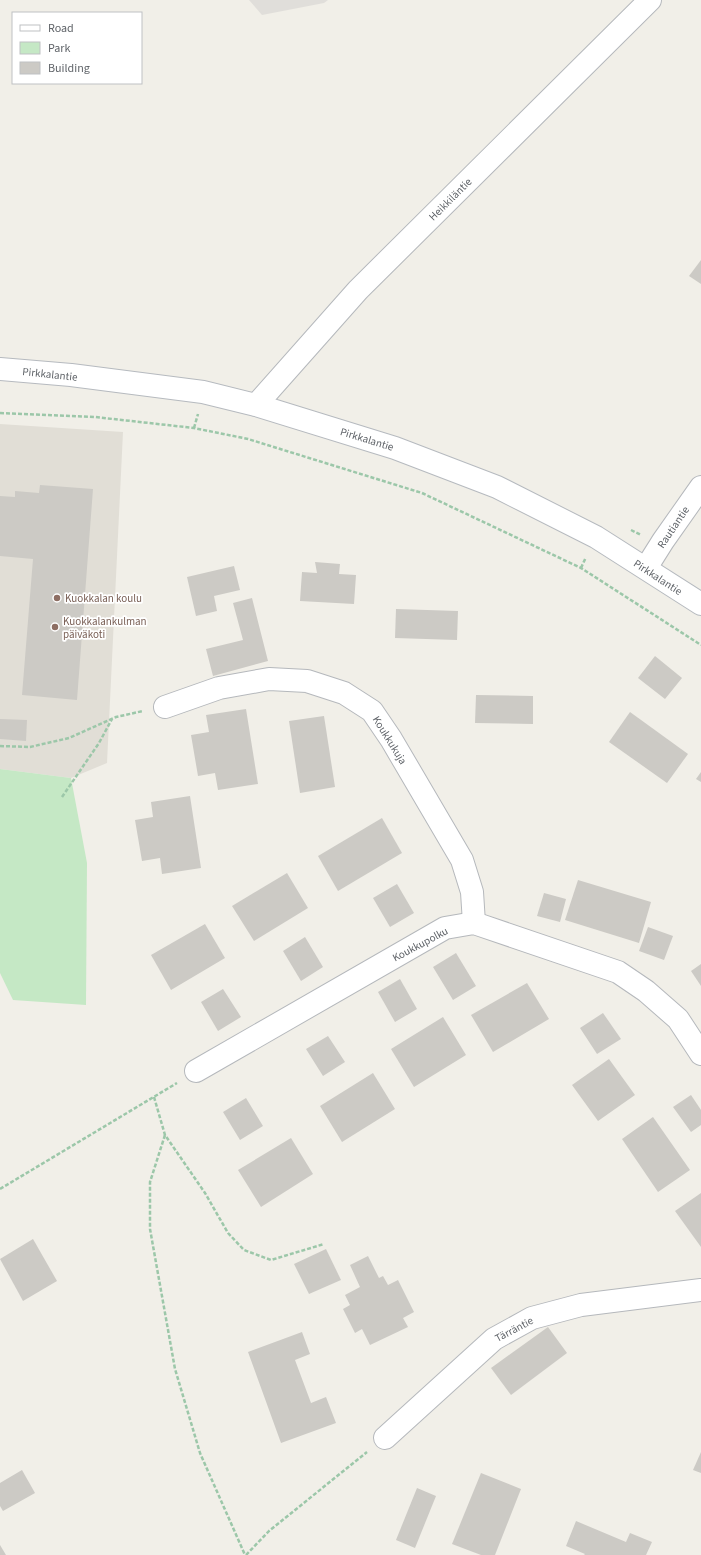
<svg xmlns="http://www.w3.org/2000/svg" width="701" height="1555" viewBox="0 0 701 1555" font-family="'Source Sans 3',sans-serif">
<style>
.industrial{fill:#e0deda}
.education{fill:#e1ded6}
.green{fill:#c5e8c5}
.building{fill:#cccac5}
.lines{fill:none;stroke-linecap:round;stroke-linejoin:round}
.street-casing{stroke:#b5b8bc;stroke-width:24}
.secondary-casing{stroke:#b6babf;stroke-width:24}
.path{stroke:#9cc7a9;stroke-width:2.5;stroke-dasharray:4 2;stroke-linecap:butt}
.street{stroke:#fff;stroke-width:22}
.secondary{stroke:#fff;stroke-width:22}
.education-dot{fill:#8d6e63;stroke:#fff;stroke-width:1.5}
.labels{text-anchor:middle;stroke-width:3.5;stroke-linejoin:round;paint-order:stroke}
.street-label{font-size:11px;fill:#5f6368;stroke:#fff}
.education-label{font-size:11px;fill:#785e54;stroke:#fff;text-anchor:start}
</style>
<rect width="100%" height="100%" fill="#f1efe8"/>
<polygon class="industrial" points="249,0 328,0 324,3 262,15"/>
<polygon class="education" points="0,424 123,432 107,763 71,778 0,769"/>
<polygon class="green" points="0,769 71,778 87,863 86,1005 13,1000 0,973"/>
<g class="building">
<polygon points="701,260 701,284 689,276"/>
<polygon points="40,485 93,489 77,700 22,695 33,559 0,556 0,496 15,497 15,491 39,493"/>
<polygon points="315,562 340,564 339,574 356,575 354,604 300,601 302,572 317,573"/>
<polygon points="234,566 240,590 214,596 217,611 196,616 187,577"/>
<polygon points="252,598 268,661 213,676 206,649 243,640 233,603"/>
<polygon points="396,609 458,611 457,640 395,638"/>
<polygon points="655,656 682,678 665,699 638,678"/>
<polygon points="476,695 533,696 533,724 475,723"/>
<polygon points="246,709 258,784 218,790 215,773 198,776 191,735 209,732 206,715"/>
<polygon points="630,712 688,754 667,783 609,742"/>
<polygon points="324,716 335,787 300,793 289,721"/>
<polygon points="0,719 27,720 26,741 0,739"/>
<polygon points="701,772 701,782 696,779"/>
<polygon points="190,796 201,868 162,874 160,858 142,861 135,820 153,817 151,802"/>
<polygon points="382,818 402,853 338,891 318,856"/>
<polygon points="287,873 308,908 254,941 232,906"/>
<polygon points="578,880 651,902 639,943 565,920"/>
<polygon points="397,884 414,913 390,927 373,898"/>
<polygon points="544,893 566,899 560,922 537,916"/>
<polygon points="205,924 225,958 171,990 151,955"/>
<polygon points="648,927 673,936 664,960 639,951"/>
<polygon points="305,937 323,967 301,981 283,951"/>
<polygon points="456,953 476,986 453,1000 433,967"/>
<polygon points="701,964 701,986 691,971"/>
<polygon points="400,979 417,1009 395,1022 378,992"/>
<polygon points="527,983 549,1019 493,1052 471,1015"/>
<polygon points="223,989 241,1017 218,1031 201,1002"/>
<polygon points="603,1013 621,1039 597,1054 580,1028"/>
<polygon points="443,1017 466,1055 414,1087 391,1049"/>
<polygon points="328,1036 345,1062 323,1076 306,1049"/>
<polygon points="609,1059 635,1095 598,1121 572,1085"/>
<polygon points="373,1073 395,1109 342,1142 320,1106"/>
<polygon points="691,1095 701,1110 701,1125 691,1132 673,1107"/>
<polygon points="246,1098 263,1126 240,1140 223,1112"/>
<polygon points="653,1117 690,1170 658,1192 622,1139"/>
<polygon points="291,1138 313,1174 261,1207 238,1170"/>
<polygon points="701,1193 701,1247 675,1211"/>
<polygon points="33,1239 57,1281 23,1301 0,1259"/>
<polygon points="326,1249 341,1280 309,1294 294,1264"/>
<polygon points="368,1256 379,1278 383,1276 388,1285 398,1280 414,1312 403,1318 408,1327 370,1345 362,1329 355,1333 343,1309 350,1305 345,1295 360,1287 350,1265"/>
<polygon points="548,1327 567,1353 511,1395 491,1368"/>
<polygon points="302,1332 310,1354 295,1360 311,1403 326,1397 336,1423 281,1443 248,1352"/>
<polygon points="701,1452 701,1473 693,1470"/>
<polygon points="22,1470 35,1493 3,1511 0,1506 0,1483"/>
<polygon points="481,1473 521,1489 495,1555 481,1555 452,1544"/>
<polygon points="417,1488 436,1496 415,1548 396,1540"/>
<polygon points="576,1521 626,1542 630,1533 652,1542 646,1555 584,1555 585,1554 566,1546"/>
<polygon points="0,1545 6,1555 0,1555"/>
</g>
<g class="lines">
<defs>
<g id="street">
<polyline points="256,405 358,290 650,0"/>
<polyline points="646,568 663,541 701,487"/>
<polyline points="165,707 219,688 269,679 307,681 344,693 372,711 391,739 462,860 472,892 474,923"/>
<polyline points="196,1071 445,928 474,923 618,972 646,991 678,1019 701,1054"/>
<polyline points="385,1438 494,1339 532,1318 581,1305 701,1290"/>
</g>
<polyline id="secondary" points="0,369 71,375 203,392 256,405 395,448 497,487 596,537 701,604"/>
</defs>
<use href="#street" class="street-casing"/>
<use href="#secondary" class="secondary-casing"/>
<g class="path">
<polyline points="0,413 95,417 194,428 248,439 422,493 581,568 701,645"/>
<polyline points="194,428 198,414"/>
<polyline points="631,530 641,535"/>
<polyline points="581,568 586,557"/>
<polyline points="0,746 30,747 69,738 116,717 143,711"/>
<polyline points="62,797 99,743 112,719"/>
<polyline points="154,1097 165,1135 205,1193 228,1233 244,1250 271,1260 324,1244"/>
<polyline points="165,1135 150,1182 150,1229 175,1369 200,1453 245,1555"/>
<polyline points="0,1189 177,1083"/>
<polyline points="246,1555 269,1531 367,1452"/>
</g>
<use href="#street" class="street"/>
<use href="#secondary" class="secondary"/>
</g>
<g class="education-dot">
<circle cx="57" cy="598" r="4"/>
<circle cx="55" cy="627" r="4"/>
</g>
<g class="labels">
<g class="street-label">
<text transform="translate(450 199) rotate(-45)" y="4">Heikkiläntie</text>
<text transform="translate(50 374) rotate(6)" y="4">Pirkkalantie</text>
<text transform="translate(367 439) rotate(17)" y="4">Pirkkalantie</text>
<text transform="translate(673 527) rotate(-56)" y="4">Rautiantie</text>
<text transform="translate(658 577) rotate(33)" y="4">Pirkkalantie</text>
<text transform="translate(390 740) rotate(58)" y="4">Koukkukuja</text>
<text transform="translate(420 944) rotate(-28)" y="4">Koukkupolku</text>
<text transform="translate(514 1329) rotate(-28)" y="4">Tärräntie</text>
</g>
<g class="education-label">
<text x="65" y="602">Kuokkalan koulu</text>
<text x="63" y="625">Kuokkalankulman<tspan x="63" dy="13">päiväkoti</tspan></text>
</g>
</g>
<rect x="12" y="12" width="130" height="72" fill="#ffffff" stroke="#bfc1c3"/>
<rect x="20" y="25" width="20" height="6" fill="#ffffff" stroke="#bfc1c3"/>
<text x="48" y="32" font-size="12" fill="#5f6368">Road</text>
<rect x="20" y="42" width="20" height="12" fill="#c5e8c5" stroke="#bfc1c3"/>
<text x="48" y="52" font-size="12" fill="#5f6368">Park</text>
<rect x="20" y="62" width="20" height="12" fill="#cccac5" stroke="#bfc1c3"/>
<text x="48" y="72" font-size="12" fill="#5f6368">Building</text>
</svg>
